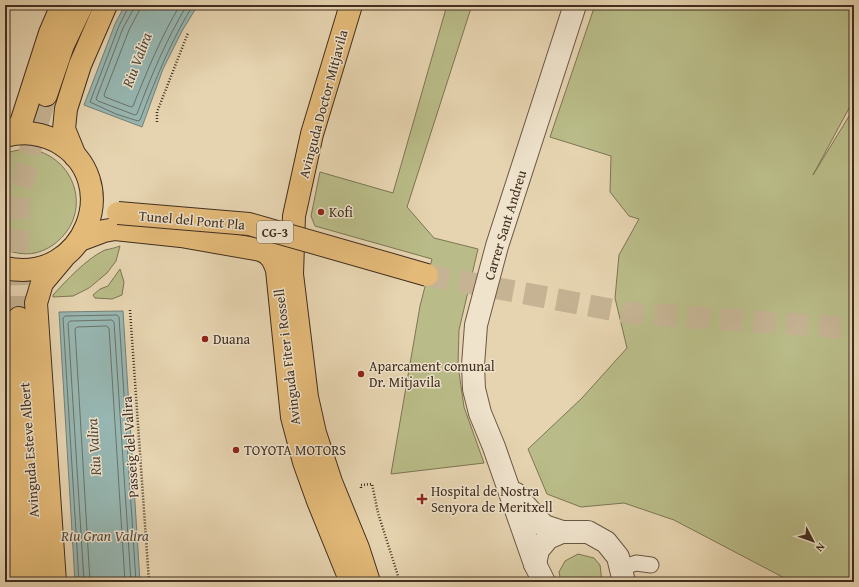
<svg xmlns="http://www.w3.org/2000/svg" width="859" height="587" viewBox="0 0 859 587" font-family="'Gentium Book Plus',serif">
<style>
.green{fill:#b9bc88;stroke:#7d7554}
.water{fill:#97b7b2;stroke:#758078}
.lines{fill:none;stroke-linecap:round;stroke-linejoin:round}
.shore{stroke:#6c7269;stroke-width:1}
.primary-tunnel{stroke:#c5b393;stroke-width:22;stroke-dasharray:22 11;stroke-linecap:butt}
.lane-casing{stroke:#6a5844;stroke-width:17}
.street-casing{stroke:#6a5844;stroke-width:24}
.primary-casing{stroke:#412e20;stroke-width:24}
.path{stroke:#412e20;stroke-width:2.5;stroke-dasharray:1 2;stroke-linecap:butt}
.lane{stroke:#efe3cc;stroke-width:15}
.street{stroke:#efe3cc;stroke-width:22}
.primary{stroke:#e3ba78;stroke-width:22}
.primary-bridge-casing{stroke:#412e20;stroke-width:24;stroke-linecap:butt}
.primary-bridge{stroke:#e3ba78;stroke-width:22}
.poi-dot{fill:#8f2418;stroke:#efe3cc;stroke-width:1.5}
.labels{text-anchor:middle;stroke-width:3;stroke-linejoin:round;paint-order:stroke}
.shield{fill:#efe3cc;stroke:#756454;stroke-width:1}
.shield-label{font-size:13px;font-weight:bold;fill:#412e20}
.street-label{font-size:14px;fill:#412e20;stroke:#efe3cc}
.poi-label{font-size:14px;fill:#412e20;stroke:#efe3cc;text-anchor:start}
.water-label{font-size:15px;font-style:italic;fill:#52493d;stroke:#efe3cc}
</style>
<rect width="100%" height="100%" fill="#e6d4b0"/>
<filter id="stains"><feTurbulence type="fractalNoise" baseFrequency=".005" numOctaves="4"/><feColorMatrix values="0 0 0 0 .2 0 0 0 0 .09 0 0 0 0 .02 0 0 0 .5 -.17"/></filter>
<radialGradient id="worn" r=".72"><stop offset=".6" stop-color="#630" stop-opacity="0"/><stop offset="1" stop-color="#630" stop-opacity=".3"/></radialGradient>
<g class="green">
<polygon points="447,5 472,5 407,207 434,238 478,249 459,330 458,365 464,407 484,463 391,474 420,306 432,259 315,226 311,216 320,172 393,193"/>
<polygon points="595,5 854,5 854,99 813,175 854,108 854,582 792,582 674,520 624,503 581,507 547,494 528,449 582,398 627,348 615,298 619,255 639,219 629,216 610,192 611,156 550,137"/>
<path d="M23 149C29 150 36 150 41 152 78 166 89 213 59 240 53 246 44 251 35 253 25 255 15 253 5 250V153Z"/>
<path d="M120 246 116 261 107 273 89 288 73 296 53 297V295C67 280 86 259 105 250 110 249 115 248 120 246Z"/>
<polygon points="120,269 124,282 122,295 112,299 95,298 93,295 100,289 108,286"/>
<polygon points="578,554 594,558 600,565 602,582 561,582 559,572 565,561"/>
</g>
<g class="water">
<polygon points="125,5 198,5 182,31 163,69 142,127 84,105 115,24"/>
<polygon points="123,311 140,582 75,582 59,312"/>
</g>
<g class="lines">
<g class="shore">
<path d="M129 5 128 8 119 26 90 102 116 114 138 121 140 120C156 78 170 43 193 5"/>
<path d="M134 5 133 10 123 28 96 99 98 101 135 115 137 114C151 76 166 40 187 5"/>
<path d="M140 5 139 11 129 30 104 95 105 97 131 107 133 106C147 71 161 37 180 5"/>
<polyline points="79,582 63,318 65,316 117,315 119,317 136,582"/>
<polyline points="84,582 68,323 70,321 112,320 114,322 131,582"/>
<polyline points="90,582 75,329 77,327 106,326 109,328 125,582"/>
</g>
<g class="primary-tunnel">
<polyline points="427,275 629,313 837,327 854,326"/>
<polyline points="19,318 17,257 19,197 32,143 46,95"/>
</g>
<defs>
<polyline id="lane" points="621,568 636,563 651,565"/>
<g id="street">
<polyline points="516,494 519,499 544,526 562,532"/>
<polyline points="535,564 538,550 548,538 562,532 588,532 606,542 618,557 624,582"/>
<polyline points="544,582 535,564 494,447 480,413 474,389 473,365 476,325 497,246 575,5"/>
</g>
<g id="primary">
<polyline points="351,5 312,134 294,216 292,274 307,397 315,433 331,482 358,548 369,582"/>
<polyline points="46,95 63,45 82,5"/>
<polyline points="12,134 21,123 50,33 62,5"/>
<path d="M5 136C22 131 40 133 56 141 126 179 85 286 5 268"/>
<polyline points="75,156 64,129 66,109 80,65 106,5"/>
<polyline points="80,240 104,231 115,229 181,236 261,250 275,248"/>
<path d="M261 250C271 254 274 261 277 270L292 417 304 462 318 501 351 582"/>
<polyline points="19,318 39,582"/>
<polyline points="5,327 21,582"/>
<polyline points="55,582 36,303 42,283 63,258"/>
</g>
</defs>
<use href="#lane" class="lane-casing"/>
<use href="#street" class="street-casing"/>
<use href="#primary" class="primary-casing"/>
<g class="path">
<polyline points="157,122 157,112 188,33"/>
<polyline points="130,310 149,582"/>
<polyline points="361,488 361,485 372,484 378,513 400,582"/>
</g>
<use href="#lane" class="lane"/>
<use href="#street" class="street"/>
<use href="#primary" class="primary"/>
<defs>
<polyline id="primary-bridge" points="118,213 249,224 427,275"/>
</defs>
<use href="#primary-bridge" class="primary-bridge-casing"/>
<use href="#primary-bridge" class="primary-bridge"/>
</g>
<g class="poi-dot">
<circle cx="321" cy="212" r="4"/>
<circle cx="205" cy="339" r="4"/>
<circle cx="361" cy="374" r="4"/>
<circle cx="236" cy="450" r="4"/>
<path d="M420 493h4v4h4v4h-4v4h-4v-4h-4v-4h4z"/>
</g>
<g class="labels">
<rect class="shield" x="257" y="221" width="36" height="22" rx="3"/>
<g class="shield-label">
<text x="275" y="237">CG-3</text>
</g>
<g class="street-label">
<text transform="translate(323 104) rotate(-75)" y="5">Avinguda Doctor Mitjavila</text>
<text transform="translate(192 220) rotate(5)" y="5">Tunel del Pont Pla</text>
<text transform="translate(505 225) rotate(-73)" y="5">Carrer Sant Andreu</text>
<text transform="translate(287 357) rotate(-97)" y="5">Avinguda Fiter i Rossell</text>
<text transform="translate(130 447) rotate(-94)" y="5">Passeig del Valira</text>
<text transform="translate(29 450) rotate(-94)" y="5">Avinguda Esteve Albert</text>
</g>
<g class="poi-label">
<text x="329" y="217">Kofi</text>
<text x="213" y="344">Duana</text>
<text x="369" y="371">Aparcament comunal<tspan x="369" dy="16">Dr. Mitjavila</tspan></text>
<text x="244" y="455">TOYOTA MOTORS</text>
<text x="431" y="496">Hospital de Nostra<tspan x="431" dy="16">Senyora de Meritxell</tspan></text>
</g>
<g class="water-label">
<text transform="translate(137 60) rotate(-69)" y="5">Riu Valira</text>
<text transform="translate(94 447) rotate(-94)" y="5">Riu Valira</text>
<text x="105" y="541">Riu Gran Valira</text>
</g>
</g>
<rect width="859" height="587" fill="none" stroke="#e6d4b0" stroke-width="20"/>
<rect x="6" y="6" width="847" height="575" fill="none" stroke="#412e20" stroke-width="2"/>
<rect x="10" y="10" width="839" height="567" fill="none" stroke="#412e20"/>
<g transform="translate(813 541) rotate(131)" stroke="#efe3cc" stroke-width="3" paint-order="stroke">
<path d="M0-3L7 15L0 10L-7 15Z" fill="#412e20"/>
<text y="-6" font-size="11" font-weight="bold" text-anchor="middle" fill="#412e20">N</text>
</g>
<rect width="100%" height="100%" filter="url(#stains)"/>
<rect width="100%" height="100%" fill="url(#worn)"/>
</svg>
